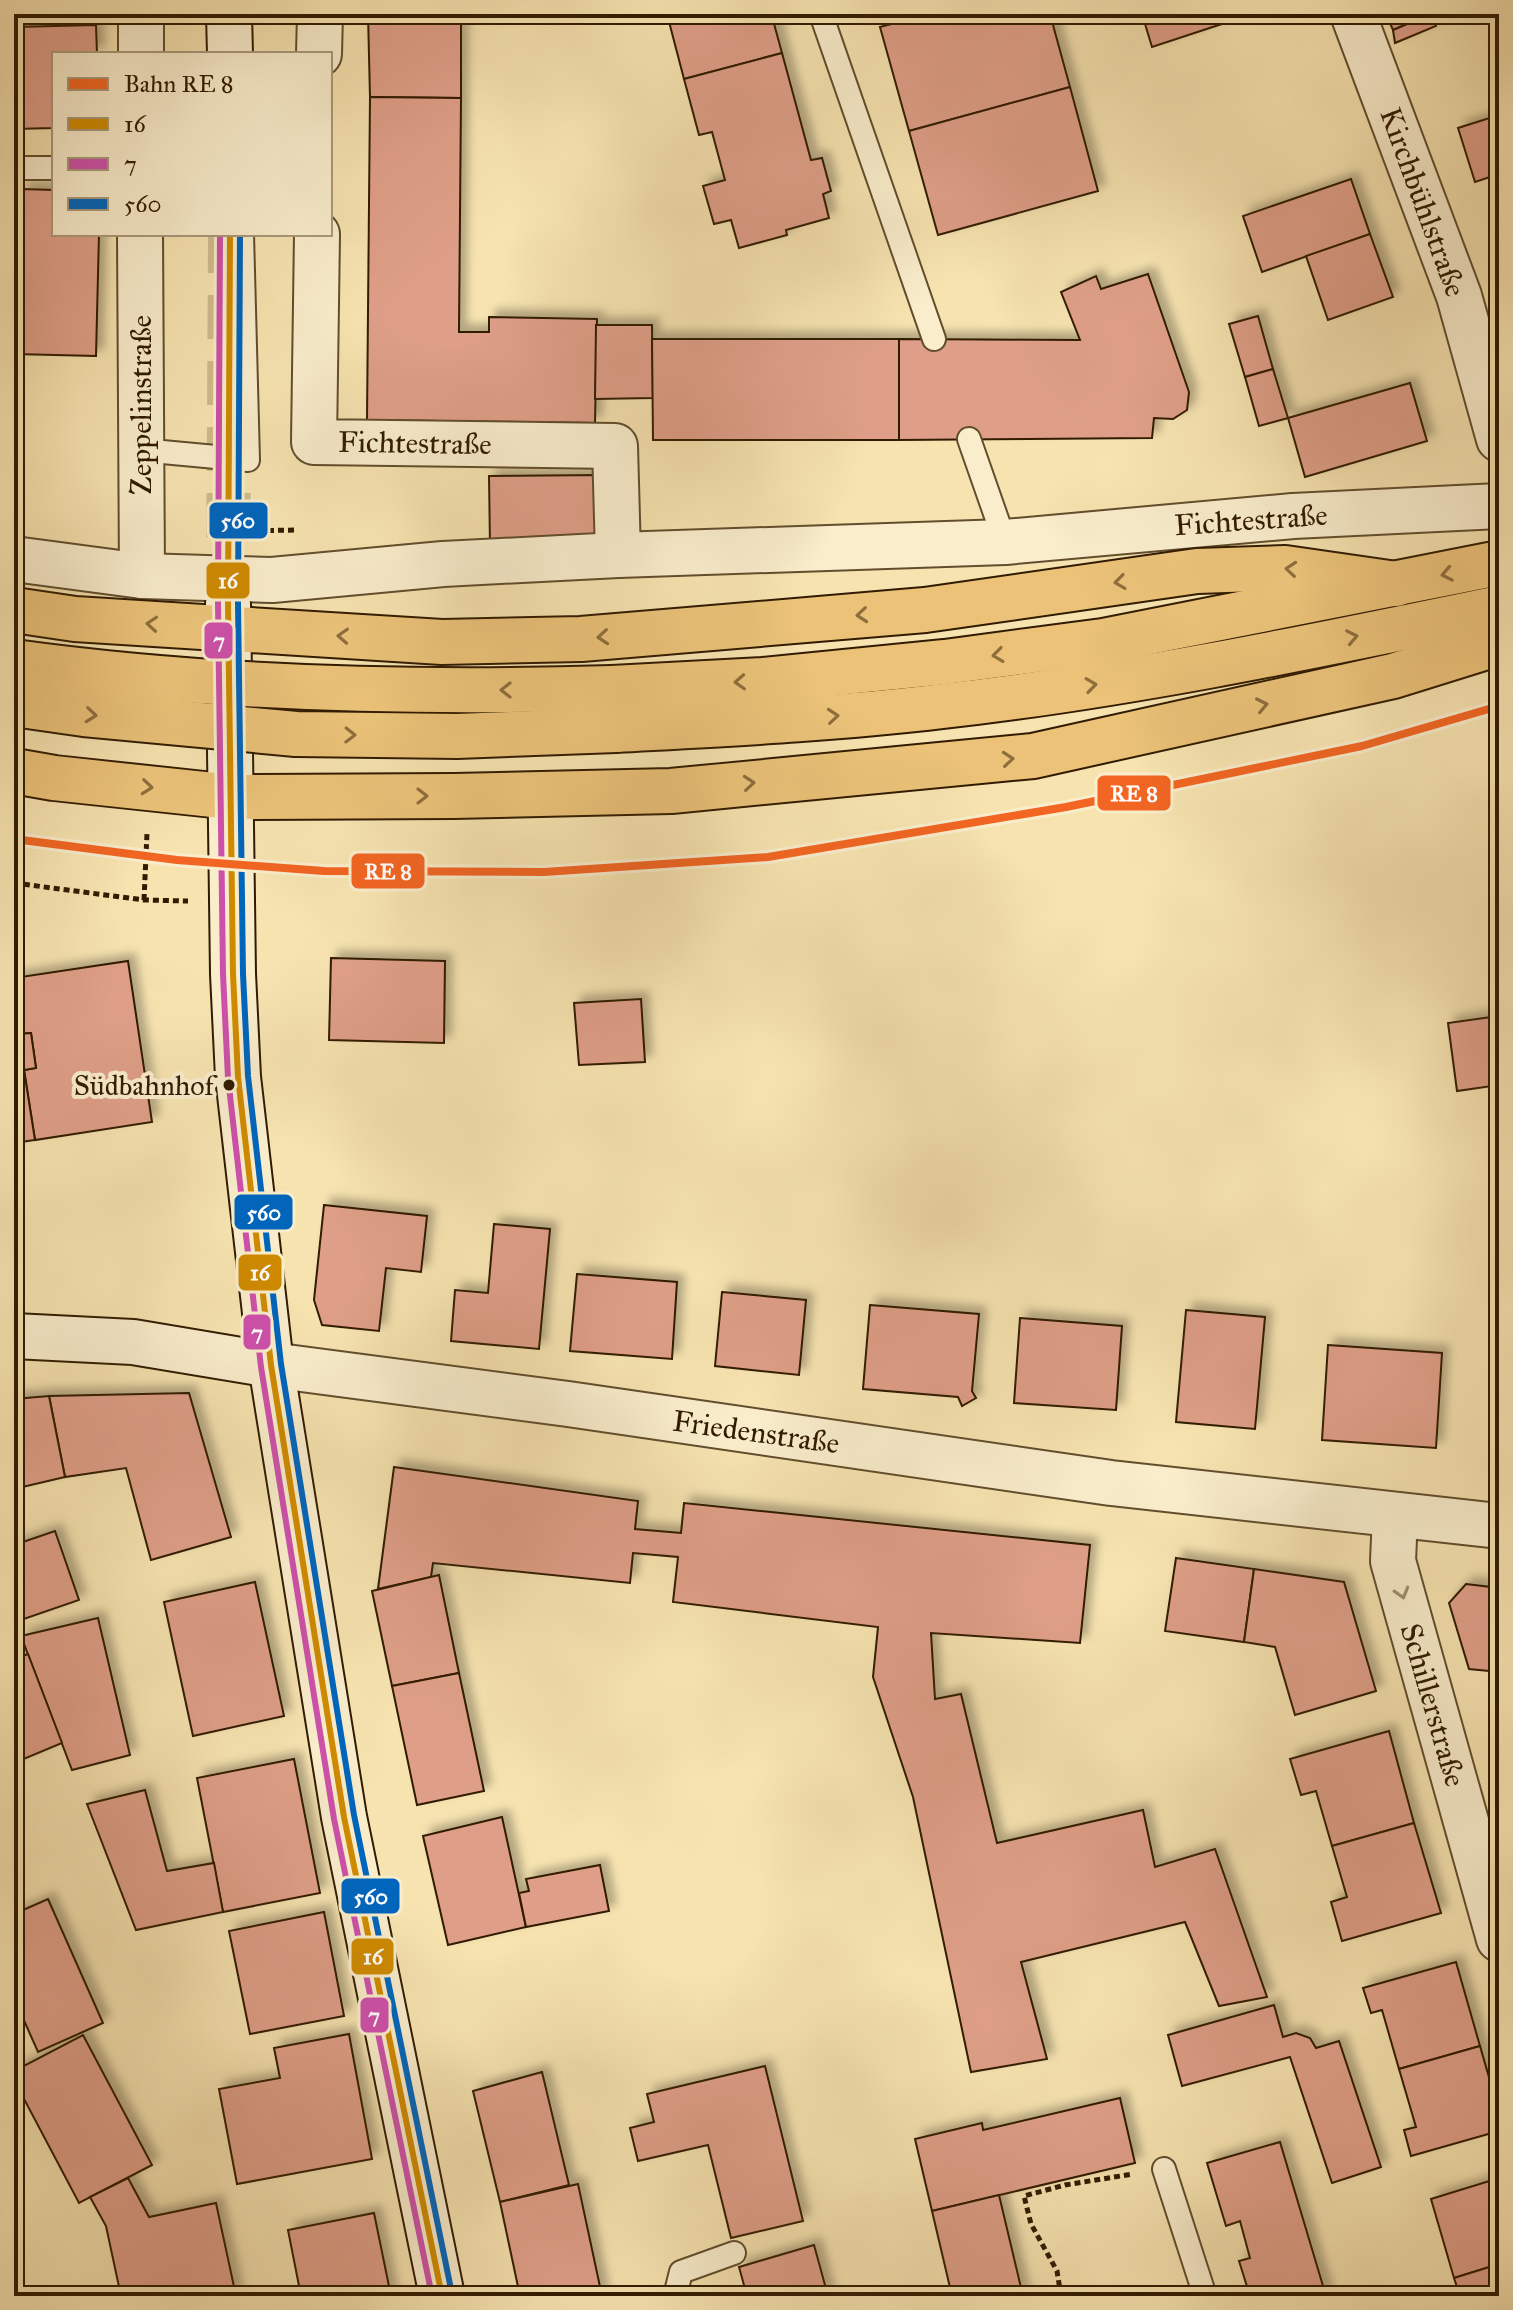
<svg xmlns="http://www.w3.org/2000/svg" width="1513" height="2310" viewBox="0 0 1513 2310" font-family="'IM FELL Great Primer',serif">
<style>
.building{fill:#de9e87;stroke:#311b00;stroke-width:2;filter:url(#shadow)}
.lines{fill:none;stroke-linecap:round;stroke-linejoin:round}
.secondary-tunnel{stroke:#cfbb8d;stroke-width:44;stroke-dasharray:44 22;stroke-linecap:butt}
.lane-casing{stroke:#624d2c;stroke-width:26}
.street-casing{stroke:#624d2c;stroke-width:48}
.secondary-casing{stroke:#311b00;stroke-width:48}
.primary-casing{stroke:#311b00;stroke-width:48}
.path{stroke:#311b00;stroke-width:5;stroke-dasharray:6 4;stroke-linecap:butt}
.lane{stroke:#f9edcc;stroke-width:22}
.street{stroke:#f9edcc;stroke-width:44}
.secondary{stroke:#f9edcc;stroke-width:44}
.primary{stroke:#ebc278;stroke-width:44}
.primary-bridge-casing{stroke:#311b00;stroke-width:48;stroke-linecap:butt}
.primary-bridge{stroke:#ebc278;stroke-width:44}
.bus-1-casing{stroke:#f9edcc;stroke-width:12}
.bus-2-casing{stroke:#f9edcc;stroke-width:12}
.bus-3-casing{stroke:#f9edcc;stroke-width:12}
.bus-1{stroke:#cf8a00;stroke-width:6}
.bus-2{stroke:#cd50aa;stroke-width:6}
.bus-3{stroke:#0065bd;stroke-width:6}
.rail-1-casing{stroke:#f9edcc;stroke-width:14}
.rail-1{stroke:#f26522;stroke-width:8}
.oneway{stroke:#8e6e3c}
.oneway2{stroke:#9f8e70}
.bus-dot{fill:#311b00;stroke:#f9edcc;stroke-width:3}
.labels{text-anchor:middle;stroke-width:8;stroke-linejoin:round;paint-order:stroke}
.bus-label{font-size:28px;fill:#311b00;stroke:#f9edcc;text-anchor:end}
.street-label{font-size:30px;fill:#311b00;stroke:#f9edcc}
.line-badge{stroke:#f9edcc;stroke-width:3}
.badge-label{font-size:22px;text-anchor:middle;font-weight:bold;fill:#fff}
</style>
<defs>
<filter id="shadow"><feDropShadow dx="7" dy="-7" stdDeviation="4" flood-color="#0004"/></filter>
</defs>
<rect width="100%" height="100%" fill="#f6e3b0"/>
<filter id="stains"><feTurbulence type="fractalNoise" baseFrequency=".0025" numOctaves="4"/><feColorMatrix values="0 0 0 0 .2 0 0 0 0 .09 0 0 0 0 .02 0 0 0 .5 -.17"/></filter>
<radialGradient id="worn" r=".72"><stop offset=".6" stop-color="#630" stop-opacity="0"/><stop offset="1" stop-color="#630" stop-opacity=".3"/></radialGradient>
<g class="building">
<polygon points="368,14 461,14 461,98 370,97"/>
<polygon points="667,14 762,14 764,23 773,20 782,53 684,79"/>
<polygon points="929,14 1050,14 1070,87 909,131 880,27"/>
<polygon points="1142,14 1239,14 1240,18 1152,47"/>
<polygon points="1386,14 1431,14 1393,30"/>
<polygon points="1431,14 1434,14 1436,26 1395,43 1393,30"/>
<polygon points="96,25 97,54 54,54 54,128 14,129 14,27"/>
<polygon points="782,53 811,160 822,158 831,191 823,194 829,218 786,230 787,235 739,248 731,220 714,224 703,186 725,180 712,132 699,135 684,79"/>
<polygon points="1070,87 1098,191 938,235 909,131"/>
<polygon points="370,97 461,98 459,332 489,332 489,317 597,319 595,423 367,420"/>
<polygon points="1499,115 1499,174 1475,182 1458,128"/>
<polygon points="1351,179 1370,234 1262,272 1243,216"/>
<polygon points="22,189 54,190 54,234 99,234 96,356 14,354 14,295 19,295"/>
<polygon points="1370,234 1393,297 1328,320 1306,256"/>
<polygon points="1499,234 1499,257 1491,237"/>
<polygon points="1148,274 1189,392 1187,410 1173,419 1154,418 1152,438 899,440 899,339 1080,340 1061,292 1096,276 1101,289"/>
<polygon points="1258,316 1273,369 1245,377 1229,324"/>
<polygon points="596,325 652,325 653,398 595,399"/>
<polygon points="652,339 899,339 899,440 653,440"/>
<polygon points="1273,369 1288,418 1259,426 1245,377"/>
<polygon points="1410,383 1427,441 1305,477 1288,418"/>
<polygon points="600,475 599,545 490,545 489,476"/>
<polygon points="331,958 445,961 444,1043 329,1040"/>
<polygon points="128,961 152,1122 35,1140 24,1070 36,1068 31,1033 19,1034 14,1005 14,978"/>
<polygon points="641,999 645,1062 579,1065 574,1003"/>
<polygon points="14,1005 19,1034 31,1033 36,1068 24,1070 35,1140 14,1143"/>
<polygon points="1499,1016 1499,1085 1457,1091 1448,1023"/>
<polygon points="324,1205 427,1216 421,1272 386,1268 379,1331 322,1325 314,1300"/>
<polygon points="494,1224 550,1229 539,1349 451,1341 455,1290 488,1293"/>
<polygon points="577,1274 677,1282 672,1359 570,1351"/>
<polygon points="722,1292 806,1300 799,1375 715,1366"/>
<polygon points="870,1305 979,1314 972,1391 976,1398 962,1406 958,1397 863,1389"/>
<polygon points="1186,1310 1265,1317 1255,1429 1176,1422"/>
<polygon points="1020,1318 1122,1326 1116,1410 1014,1403"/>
<polygon points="1328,1345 1442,1353 1436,1448 1322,1440"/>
<polygon points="189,1393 231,1537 151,1560 126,1468 65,1477 49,1396"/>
<polygon points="49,1396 65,1477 14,1489 14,1399"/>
<polygon points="394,1467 638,1501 635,1529 681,1533 684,1503 1090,1545 1080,1643 931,1633 935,1699 961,1694 997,1843 1143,1810 1155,1867 1215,1849 1267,1997 1219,2006 1185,1922 1021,1962 1047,2059 971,2072 913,1797 873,1677 878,1627 673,1602 678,1557 633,1553 630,1583 433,1563 431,1577 378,1589"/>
<polygon points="55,1531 79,1600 18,1621 14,1610 14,1545"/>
<polygon points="1176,1558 1254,1569 1244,1642 1165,1631"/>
<polygon points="1254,1569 1344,1582 1376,1691 1295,1715 1275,1647 1244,1642"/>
<polygon points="439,1575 459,1673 392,1686 372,1591"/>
<polygon points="255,1582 284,1716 193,1736 164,1602"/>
<polygon points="1466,1584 1499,1588 1499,1672 1469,1669 1449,1603"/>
<polygon points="98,1618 130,1755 72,1770 21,1636"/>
<polygon points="28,1654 62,1743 14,1763 14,1659"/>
<polygon points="459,1673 484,1791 417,1805 392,1686"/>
<polygon points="1389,1731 1414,1823 1332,1846 1316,1791 1301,1795 1290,1759"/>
<polygon points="1499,1737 1499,1768 1490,1739"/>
<polygon points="294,1759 320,1893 223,1912 197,1778"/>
<polygon points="145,1790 167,1871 214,1863 223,1912 136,1930 87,1804"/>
<polygon points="502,1817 526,1927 448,1945 423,1836"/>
<polygon points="1414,1823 1441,1913 1342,1941 1331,1902 1347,1897 1332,1846"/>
<polygon points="600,1865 609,1911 526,1927 519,1893 529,1891 526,1879"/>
<polygon points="48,1899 103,2023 38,2052 14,1998 14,1914"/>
<polygon points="324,1912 344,2016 250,2034 229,1931"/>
<polygon points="1456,1962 1480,2046 1399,2069 1382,2010 1371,2013 1363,1988"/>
<polygon points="1274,2005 1283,2037 1296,2033 1310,2038 1316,2048 1339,2041 1381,2167 1332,2183 1290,2057 1182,2086 1168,2035"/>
<polygon points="349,2034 372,2159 237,2184 219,2089 280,2078 274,2048"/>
<polygon points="83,2035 152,2165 79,2203 14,2080 14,2071"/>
<polygon points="1480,2046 1499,2112 1499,2131 1411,2156 1404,2130 1416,2127 1399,2069"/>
<polygon points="765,2066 803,2221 731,2238 708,2145 638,2161 630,2128 654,2122 647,2094"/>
<polygon points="542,2072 569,2185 500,2202 473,2091"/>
<polygon points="1120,2098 1135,2163 932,2211 915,2139 982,2123 983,2130"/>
<polygon points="1280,2142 1326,2296 1262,2296 1261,2294 1250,2296 1239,2261 1250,2258 1240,2221 1226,2226 1207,2163"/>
<polygon points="128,2178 149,2217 216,2203 236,2296 121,2296 106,2226 90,2197"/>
<polygon points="1499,2178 1499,2264 1454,2278 1431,2199"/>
<polygon points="578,2184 602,2296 520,2296 500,2202"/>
<polygon points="999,2195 1023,2296 952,2296 932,2211"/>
<polygon points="374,2213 391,2296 301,2296 288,2230"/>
<polygon points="814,2245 828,2296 747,2296 739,2267"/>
<polygon points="1499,2264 1499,2296 1460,2296 1454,2278"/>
</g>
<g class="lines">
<polyline class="secondary-tunnel" points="228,603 230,234"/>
<defs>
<g id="lane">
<polyline points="821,14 934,339"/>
<polyline points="14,168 54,168"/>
<polyline points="969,439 1005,542"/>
<polyline points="141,450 248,460 242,234"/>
<polyline points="1164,2169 1205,2296"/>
<polyline points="675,2296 681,2272 734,2253"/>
</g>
<g id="street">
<polyline points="1353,14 1459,296 1499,439"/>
<polyline points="141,54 141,14"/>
<polyline points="319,54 320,14"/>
<polyline points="140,234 142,576"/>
<polyline points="317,234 314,442 615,446 618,555"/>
<polyline points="14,559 142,576 272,580 443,564 618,555 1005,542 1293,516 1499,506"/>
<polyline points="271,1365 568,1404 1111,1483 1499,1526"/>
<polyline points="1395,1516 1393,1561 1499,1939"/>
</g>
<g id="secondary">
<polyline points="229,14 230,54"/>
<polyline points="228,603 233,974 238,1077 271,1365 344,1817 442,2296"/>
<polyline points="14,1336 133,1342 271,1365"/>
</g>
<g id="primary">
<polyline points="14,610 75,619 442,642 581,639 925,610 1197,571 1285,568 1396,584"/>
<polyline points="612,688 763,680 945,662 1103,641 1499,563"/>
<path d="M616 730C725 724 834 719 943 706 1130 685 1315 646 1499 608"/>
<polyline points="14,771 54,778 232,797 454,796 671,791 1033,756 1393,676 1499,643"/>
</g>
</defs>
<use href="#lane" class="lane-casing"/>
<use href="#street" class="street-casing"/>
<use href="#secondary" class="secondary-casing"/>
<use href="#primary" class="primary-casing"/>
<g class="path">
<polyline points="238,531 298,530"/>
<polyline points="14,883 144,900 188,901"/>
<polyline points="144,900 147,833"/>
<polyline points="1061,2296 1057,2271 1031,2224 1024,2196 1065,2185 1133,2174"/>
</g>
<use href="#lane" class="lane"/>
<use href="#street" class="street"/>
<use href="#secondary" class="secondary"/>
<use href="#primary" class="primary"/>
<defs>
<g id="primary-bridge">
<path d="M14 662C211 689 413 694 612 688"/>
<polyline points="14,704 84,714 296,734 457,736 616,730"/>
</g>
</defs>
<use href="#primary-bridge" class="primary-bridge-casing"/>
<use href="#primary-bridge" class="primary-bridge"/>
<defs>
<polyline id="bus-1" points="230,234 228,603 233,974 238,1077 271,1365 344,1817 442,2296"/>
<polyline id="bus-2" points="220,234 218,603 223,974 228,1078 261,1367 334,1819 432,2296"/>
<polyline id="bus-3" points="240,234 238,603 243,974 248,1076 281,1364 354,1815 452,2294"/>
</defs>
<use href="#bus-1" class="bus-1-casing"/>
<use href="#bus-2" class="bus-2-casing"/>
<use href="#bus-3" class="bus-3-casing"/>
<use href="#bus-1" class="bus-1"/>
<use href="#bus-2" class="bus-2"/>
<use href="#bus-3" class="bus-3"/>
<defs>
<polyline id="rail-1" points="14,839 177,860 324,871 544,872 768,857 1066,807 1362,746 1499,706"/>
</defs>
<use href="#rail-1" class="rail-1-casing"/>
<use href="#rail-1" class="rail-1"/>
</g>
<defs><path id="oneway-chevron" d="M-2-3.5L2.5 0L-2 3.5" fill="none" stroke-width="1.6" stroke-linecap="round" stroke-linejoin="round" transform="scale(2)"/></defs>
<g class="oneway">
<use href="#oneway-chevron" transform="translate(1291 569) rotate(-175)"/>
<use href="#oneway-chevron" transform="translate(1447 574) rotate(169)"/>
<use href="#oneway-chevron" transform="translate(1120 582) rotate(172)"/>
<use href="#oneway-chevron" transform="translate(862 615) rotate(175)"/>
<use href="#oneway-chevron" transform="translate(152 624) rotate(-176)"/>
<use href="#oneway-chevron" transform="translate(343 636) rotate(-177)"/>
<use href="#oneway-chevron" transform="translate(603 637) rotate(175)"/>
<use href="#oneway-chevron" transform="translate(1352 637) rotate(-11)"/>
<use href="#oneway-chevron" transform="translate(998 655) rotate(172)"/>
<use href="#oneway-chevron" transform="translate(740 682) rotate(177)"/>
<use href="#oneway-chevron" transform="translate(1091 685) rotate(-8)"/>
<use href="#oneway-chevron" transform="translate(506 690) rotate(180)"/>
<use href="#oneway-chevron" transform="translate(1262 705) rotate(-12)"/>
<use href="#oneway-chevron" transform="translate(91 715) rotate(6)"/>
<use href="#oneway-chevron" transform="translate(833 716) rotate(-5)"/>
<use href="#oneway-chevron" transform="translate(350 735) rotate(1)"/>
<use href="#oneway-chevron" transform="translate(1008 759) rotate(-5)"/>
<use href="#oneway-chevron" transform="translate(749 783) rotate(-5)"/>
<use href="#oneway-chevron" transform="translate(147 787) rotate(6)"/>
<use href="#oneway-chevron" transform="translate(422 796)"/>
</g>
<use class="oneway2" href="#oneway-chevron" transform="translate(1402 1593) rotate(74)"/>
<circle class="bus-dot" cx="229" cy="1085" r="7"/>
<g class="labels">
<g class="bus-label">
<text x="214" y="1095">Südbahnhof</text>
</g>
<g class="street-label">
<text transform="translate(1423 202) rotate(70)" y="10">Kirchbühlstraße</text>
<text transform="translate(141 405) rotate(-90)" y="10">Zeppelinstraße</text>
<text transform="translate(415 443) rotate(1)" y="10">Fichtestraße</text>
<text transform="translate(1251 520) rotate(-4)" y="10">Fichtestraße</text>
<text transform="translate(756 1432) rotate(8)" y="10">Friedenstraße</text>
<text transform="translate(1433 1705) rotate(74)" y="10">Schillerstraße</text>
</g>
</g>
<g class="line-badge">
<rect x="208" y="501" width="61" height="39" rx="8" fill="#0065bd"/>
<rect x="205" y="561" width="46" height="39" rx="8" fill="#cf8a00"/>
<rect x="203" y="621" width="31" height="39" rx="8" fill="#cd50aa"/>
<rect x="1096" y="774" width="76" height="38" rx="8" fill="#f26522"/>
<rect x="350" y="852" width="76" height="38" rx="8" fill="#f26522"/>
<rect x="233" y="1193" width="61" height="38" rx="8" fill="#0065bd"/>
<rect x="237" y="1253" width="46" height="39" rx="8" fill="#cf8a00"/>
<rect x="242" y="1313" width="30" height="38" rx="8" fill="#cd50aa"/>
<rect x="340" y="1877" width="61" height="38" rx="8" fill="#0065bd"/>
<rect x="350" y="1937" width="45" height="39" rx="8" fill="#cf8a00"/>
<rect x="359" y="1996" width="31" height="38" rx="8" fill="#cd50aa"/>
</g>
<g class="badge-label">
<text x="238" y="528">560</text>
<text x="228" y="588">16</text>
<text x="219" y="648">7</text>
<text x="1134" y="801">RE 8</text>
<text x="388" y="879">RE 8</text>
<text x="264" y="1220">560</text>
<text x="260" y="1280">16</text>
<text x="257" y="1340">7</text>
<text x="371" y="1904">560</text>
<text x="373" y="1964">16</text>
<text x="374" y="2023">7</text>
</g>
<rect width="1513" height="2310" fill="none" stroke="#f6e3b0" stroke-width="48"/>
<rect x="16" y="16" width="1481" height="2278" fill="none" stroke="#311b00" stroke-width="4"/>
<rect x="24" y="24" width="1465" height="2262" fill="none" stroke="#311b00" stroke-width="2"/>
<rect x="52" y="52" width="280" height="184" fill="#f9edcc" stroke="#a9997a" stroke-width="2"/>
<rect x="68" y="78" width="40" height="12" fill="#f26522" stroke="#a9997a" stroke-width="2"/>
<text x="124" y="92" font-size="24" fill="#311b00">Bahn RE 8</text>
<rect x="68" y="118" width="40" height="12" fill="#cf8a00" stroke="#a9997a" stroke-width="2"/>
<text x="124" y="132" font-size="24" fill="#311b00">16</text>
<rect x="68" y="158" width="40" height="12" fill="#cd50aa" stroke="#a9997a" stroke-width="2"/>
<text x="124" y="172" font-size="24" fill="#311b00">7</text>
<rect x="68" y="198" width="40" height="12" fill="#0065bd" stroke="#a9997a" stroke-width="2"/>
<text x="124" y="212" font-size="24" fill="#311b00">560</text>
<rect width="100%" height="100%" filter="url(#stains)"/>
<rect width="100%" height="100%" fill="url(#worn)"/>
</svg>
